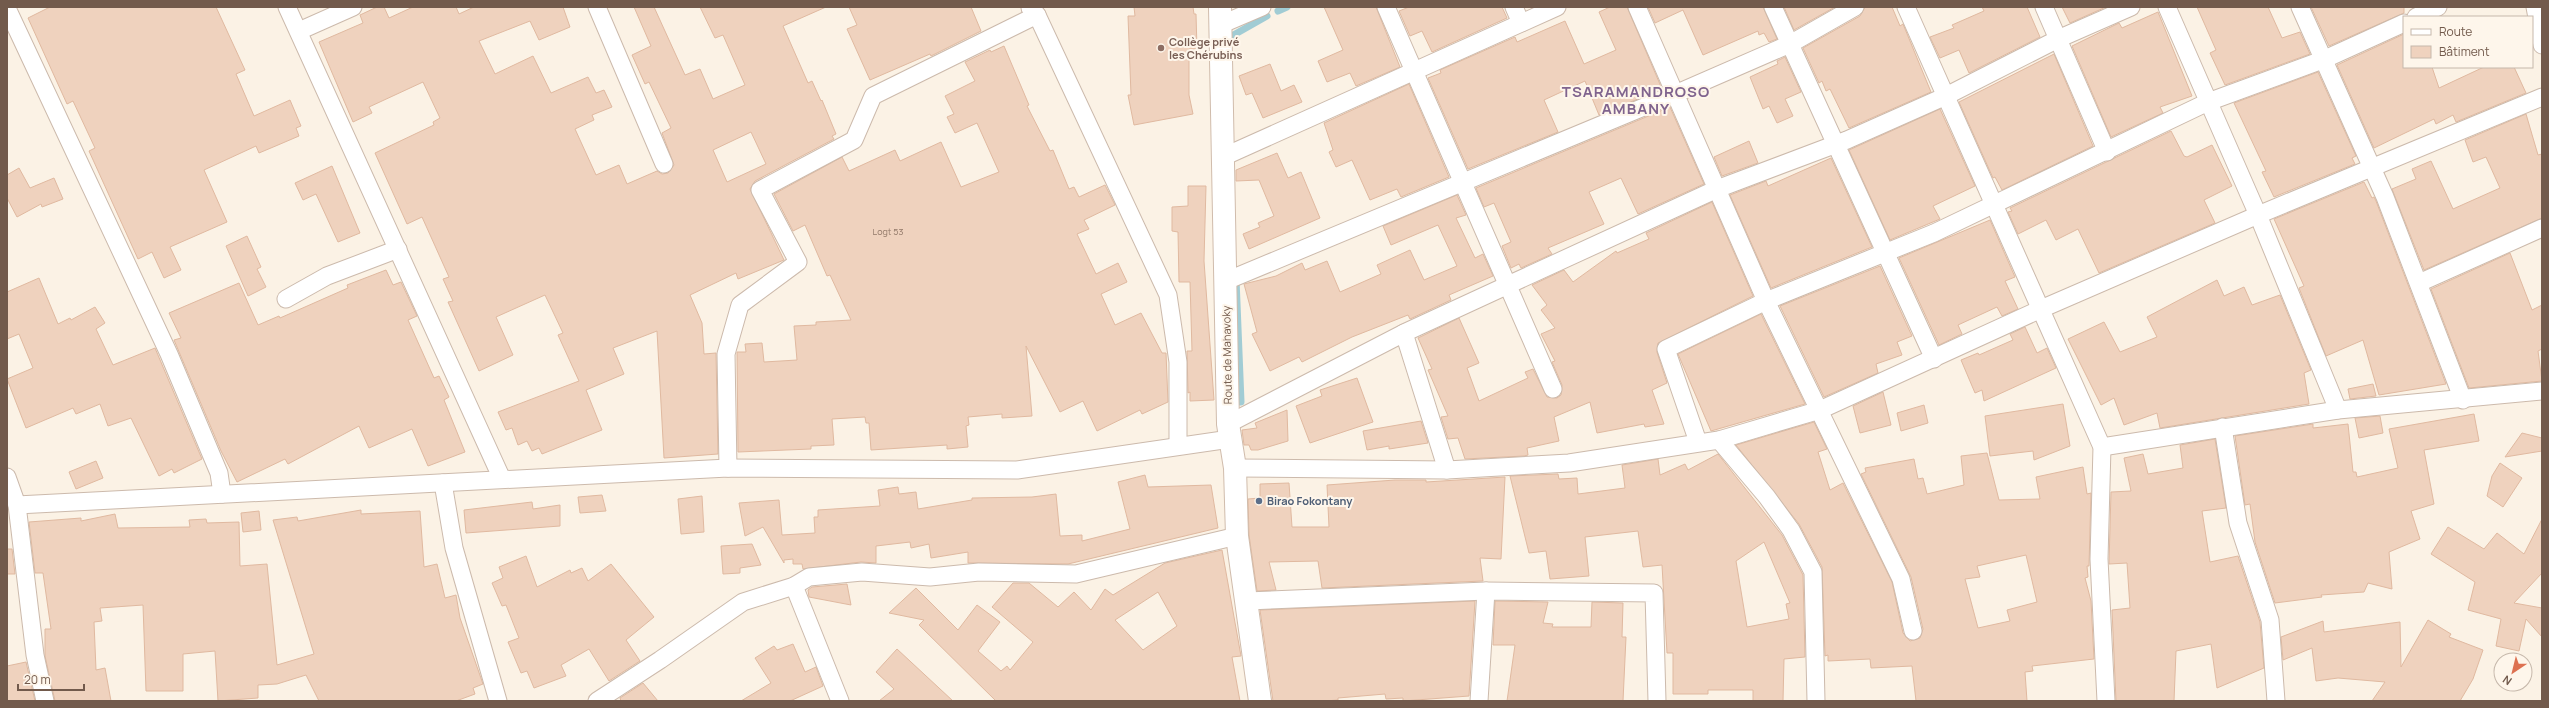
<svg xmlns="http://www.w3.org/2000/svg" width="2549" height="708" viewBox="0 0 2549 708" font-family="Manrope,sans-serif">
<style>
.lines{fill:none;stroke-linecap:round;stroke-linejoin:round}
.stream{stroke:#a1ccd4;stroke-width:7}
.building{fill:#efd2be;stroke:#e0b9a0;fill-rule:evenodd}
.street-casing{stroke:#ccbaac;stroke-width:19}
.secondary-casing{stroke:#d0bcac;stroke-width:24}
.street{stroke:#fff;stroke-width:17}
.secondary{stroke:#fff;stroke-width:22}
.education-dot{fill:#8d6e63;stroke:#fef6eb;stroke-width:1.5}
.service-dot{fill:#5c6f8a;stroke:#fef6eb;stroke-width:1.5}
.labels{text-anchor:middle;stroke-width:4;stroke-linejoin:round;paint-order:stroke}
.number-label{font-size:9px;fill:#917868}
.education-label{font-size:11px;font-weight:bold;fill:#785e54;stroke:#fef6eb;text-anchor:start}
.street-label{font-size:11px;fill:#725a4c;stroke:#fef6eb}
.service-label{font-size:11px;font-weight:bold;fill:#4e5e75;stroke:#fef6eb;text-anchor:start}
.district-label{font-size:15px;font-weight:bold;letter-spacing:1px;fill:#80648e;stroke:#fef6eb}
</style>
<rect width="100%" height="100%" fill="#fbf2e5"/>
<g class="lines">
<g class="stream">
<polyline points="1278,11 1287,7"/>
<polyline points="1230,37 1267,16"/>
<polyline points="1236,279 1241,402"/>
</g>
</g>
<g class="building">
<polygon points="50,7 216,7 245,70 236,74 254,116 290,100 301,126 296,128 299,136 278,145 259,153 256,146 204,170 227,222 170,247 181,270 164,278 152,252 138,259 89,151 95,148 73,101 67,104 28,18"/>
<path d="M377 7H384L389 18 413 7H456L459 14 474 7H563L570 27 539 40 530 21 479 41 495 74 533 56 551 93 588 77 596 93 604 90 612 107 592 115 594 120 575 129 596 175 619 165 627 184 657 171 662 174 668 173 674 165 662 133 671 128 649 82 645 84 632 55 651 46 634 7H654L685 75 700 69 713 99 745 85 723 35 715 38 700 7H826L783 26 808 83 812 81 821 101 822 100 836 134 832 136 834 139 755 181 750 189 784 260 738 279 736 273 690 295 702 323 704 354 716 353 718 454 664 458 657 331 613 348 624 374 586 390 602 430 542 454 539 448 532 451 527 441 518 445 512 428 506 430 498 412 579 381 558 335 563 333 545 295 496 317 513 355 479 371 448 302 453 301 443 279 449 277 422 217 407 224 375 153 434 125 433 122 440 118 423 82 369 107 372 113 353 122 319 42 363 23 360 15ZM751 132 766 164 727 182 713 150Z"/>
<polygon points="849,7 971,7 981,31 931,56 930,54 870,80 847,29 857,25"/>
<polygon points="1134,7 1193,7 1194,14 1196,14 1197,49 1189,49 1189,95 1193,114 1134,125 1128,95 1131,95 1128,16 1135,16"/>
<polygon points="1324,7 1376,7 1400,67 1356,86 1350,73 1327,82 1318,61 1343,50"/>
<polygon points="1409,7 1502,7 1507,18 1432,52 1422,31 1410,36 1399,11"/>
<polygon points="1610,7 1627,7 1662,89 1599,115 1585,81 1544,100 1558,132 1468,169 1428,78 1441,73 1440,70 1515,37 1517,42 1565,21 1584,64 1616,50 1599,12"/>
<polygon points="1648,7 1763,7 1777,39 1769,42 1764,33 1759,35 1758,31 1703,55 1683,10 1655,23"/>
<polygon points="1784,7 1835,7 1794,30"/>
<polygon points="1865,7 1892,7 1900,26 1903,24 1931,92 1849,128 1830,89 1826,91 1822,81 1819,83 1803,48 1860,16"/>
<polygon points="1982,7 2027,7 2040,37 1969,73 1959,50 1940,58 1930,37 1954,28 1952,25 1984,11"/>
<polygon points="2062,7 2106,7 2070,23"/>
<polygon points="2197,7 2268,7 2282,38 2300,32 2310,54 2225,85 2210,53 2216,50"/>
<polygon points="2311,7 2404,7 2404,13 2329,46"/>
<polygon points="2158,12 2192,96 2160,107 2163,113 2111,137 2072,46 2119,23 2122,28"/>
<polygon points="2404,34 2404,67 2432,67 2439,88 2484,67 2514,67 2526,93 2456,122 2453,115 2436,124 2434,119 2374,148 2337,65"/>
<polygon points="1004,46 1029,105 1027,106 1050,151 1053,150 1069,189 1074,187 1079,197 1105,185 1115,205 1084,220 1089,229 1077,234 1096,274 1118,263 1127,282 1101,294 1115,325 1141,313 1162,353 1166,353 1168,402 1142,414 1140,410 1097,431 1083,401 1060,412 1026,346 1032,416 1002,418 1002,414 968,417 969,425 966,426 968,447 947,449 947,445 871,450 869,423 866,423 865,417 832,419 834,445 811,446 811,449 738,452 737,352 746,352 745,344 762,343 764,362 797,360 794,326 816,325 816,322 851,320 830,275 827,276 805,225 793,231 774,194 842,157 849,171 895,150 900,161 941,142 961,187 999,172 977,123 955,133 947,117 954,114 945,96 975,81 965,62 990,50 991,52"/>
<polygon points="2054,54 2093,146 2002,190 1995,177 1993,178 1959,102"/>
<polygon points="1785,57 1801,92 1785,99 1793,116 1777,123 1769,106 1763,109 1750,77 1778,64 1777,61"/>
<polygon points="1270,64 1281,91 1294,85 1302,102 1263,118 1252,93 1246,95 1239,76"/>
<polygon points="2318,72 2356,156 2352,158 2355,164 2274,197 2262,172 2266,171 2234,103"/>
<polygon points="1409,84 1449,177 1401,197 1397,189 1370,200 1352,160 1336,167 1329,152 1333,150 1324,123"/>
<polygon points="1670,107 1704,184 1638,214 1621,178 1589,192 1604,224 1548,248 1552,254 1521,268 1519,264 1511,268 1502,246 1511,242 1494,203 1484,207 1476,188"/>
<polygon points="1940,109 1975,186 1933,206 1940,219 1890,240 1849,150"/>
<polygon points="2526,114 2538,155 2542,154 2542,218 2424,270 2392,189 2416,179 2412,169 2431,161 2453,209 2500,188 2486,157 2473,162 2465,140"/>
<polygon points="2171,131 2184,156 2187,157 2212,145 2232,186 2204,200 2215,223 2099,273 2078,229 2056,240 2046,220 2018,234 2008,212 2012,211 2010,208"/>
<polygon points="1749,141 1758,163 1722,176 1714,157"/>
<polygon points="1277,153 1288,178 1301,172 1320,218 1249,249 1243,234 1260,227 1258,223 1274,216 1259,180 1236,181 1236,170"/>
<polygon points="1831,158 1872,247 1771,288 1730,195 1766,181 1768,186"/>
<polygon points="332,166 360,233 338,242 316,194 303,200 295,183"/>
<polygon points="19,168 30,188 54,178 63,199 42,207 41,204 17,217 7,198 7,175"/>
<polygon points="2364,182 2372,198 2374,197 2376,201 2446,384 2379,395 2363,340 2326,356 2299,288 2304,286 2274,219"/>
<polygon points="1188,186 1206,186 1204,261 1214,400 1190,401 1190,392 1188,393 1187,351 1192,351 1190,282 1179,282 1178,232 1172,231 1172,207 1188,206"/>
<polygon points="1457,195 1466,215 1456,218 1475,258 1483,254 1493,276 1449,295 1451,300 1410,319 1408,315 1352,337 1302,362 1299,357 1270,371 1252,334 1257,332 1244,284 1276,276 1302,263 1305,270 1327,261 1340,292 1381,274 1377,265 1410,250 1424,280 1457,266 1438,225 1391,245 1383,226"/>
<polygon points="1712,202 1753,296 1658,343 1657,352 1667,383 1652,390 1664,424 1645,427 1644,424 1597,433 1590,402 1554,417 1559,441 1527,448 1528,455 1524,456 1465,459 1458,438 1448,439 1441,417 1448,416 1428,370 1432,369 1418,338 1459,318 1479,363 1467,368 1479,401 1528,378 1525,372 1533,369 1547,397 1557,398 1561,395 1562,385 1552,362 1555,361 1541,334 1555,328 1541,310 1547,305 1532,285 1564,270 1573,282 1616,251 1617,253 1649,239 1646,233"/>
<polygon points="1990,220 2015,277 2005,281 2018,309 2002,316 1997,307 1958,325 1962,334 1939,345 1899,258"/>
<polygon points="247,236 261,267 257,269 266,287 248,296 226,246"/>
<polygon points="2510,253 2532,310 2542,305 2542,349 2538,351 2542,381 2469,388 2431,289"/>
<polygon points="1880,266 1912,336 1897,342 1902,355 1876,364 1878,373 1824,397 1780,306"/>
<polygon points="386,270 393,285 401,282 417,316 408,320 434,378 439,376 449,397 444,400 465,452 428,466 412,429 369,448 359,426 288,464 285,459 237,482 221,451 174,340 181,338 169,313 239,283 258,325 279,316 280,318 348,288 347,285"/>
<polygon points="39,278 58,324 70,318 71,320 95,307 105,323 96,329 113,365 155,348 202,459 174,473 172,469 159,476 131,418 108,426 100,404 76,414 73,408 26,428 7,379 33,368 19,334 7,339 7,292"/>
<polygon points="2217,280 2224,296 2244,287 2252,305 2280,295 2311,370 2304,373 2309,404 2160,428 2157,413 2124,425 2114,398 2101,405 2068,339 2104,322 2120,352 2157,337 2147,317"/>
<polygon points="1761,314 1805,404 1711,431 1678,354"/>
<polygon points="2025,327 2037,353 2047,348 2056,368 1984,401 1982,390 1975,393 1961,360 1978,353 1979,355 2013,340 2010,334"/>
<polygon points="1357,378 1373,422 1310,443 1296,406 1322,396 1320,390"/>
<polygon points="2373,384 2376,396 2350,399 2348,389"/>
<polygon points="1883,392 1891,425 1860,433 1853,406"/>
<polygon points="2063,404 2070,446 2034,460 2033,451 1990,456 1985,416"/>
<polygon points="1924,405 1928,423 1901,431 1897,413"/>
<polygon points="1287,410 1288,441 1258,450 1251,450 1249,445 1244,445 1242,430 1257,428 1255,423"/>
<polygon points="2474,414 2479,441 2424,450 2434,504 2411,511 2420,539 2389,552 2392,589 2368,583 2364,592 2321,595 2322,597 2275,603 2255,542 2250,504 2245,505 2235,436 2313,424 2313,428 2348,424 2353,472 2356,472 2357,477 2398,468 2389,429"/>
<polygon points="2380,416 2383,433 2359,438 2355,418"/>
<polygon points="1421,421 1428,443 1389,449 1389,446 1367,450 1363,431"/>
<path d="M1814 422 1827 449 1818 452 1830 490 1843 483 1892 582 1903 633 1910 641 1920 638 1923 629 1911 577 1861 474 1866 472 1865 468 1914 459 1918 479 1923 478 1927 494 1964 485 1961 456 1987 453 1999 500 2040 499 2036 477 2083 467 2087 494 2091 493 2089 566H2087L2088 577 2085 578 2091 601 2094 659 2032 666 2033 671 2025 672 2027 701H1916L1912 666 1871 668 1870 659 1828 661V655L1825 656 1822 567 1799 524 1736 445ZM2026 555 2037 602 2007 610 2010 621 1978 628 1965 579 1980 577 1977 566Z"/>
<polygon points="2522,433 2542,438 2542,451 2505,457"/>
<polygon points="2215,439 2226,508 2202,511 2210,562 2238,556 2260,622 2264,668 2217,688 2211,644 2176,651 2174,701 2116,701 2112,610 2130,608 2127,563 2109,564 2111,492 2131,491 2124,458 2143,454 2148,474 2183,468 2180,445"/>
<path d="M1718 454 1782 535 1803 575 1805 657 1784 659 1783 701H1753V690H1708V694H1673V653H1667L1662 565 1643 567 1638 531 1585 537 1589 576 1550 579 1546 551 1529 553 1510 476 1558 474 1559 479 1577 478 1578 494 1625 488 1622 465 1658 459 1660 475 1685 464 1688 470ZM1764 542 1790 603 1786 604 1789 619 1747 627 1736 561Z"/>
<polygon points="96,461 103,478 76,489 69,472"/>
<polygon points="2500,463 2522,478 2503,507 2487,496 2492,476"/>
<polygon points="1145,475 1148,487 1211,485 1218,528 1068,564 968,563 968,552 931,558 929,544 911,548 910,542 876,546 876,563 861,562 803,569 802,564 793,564 793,559 784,560 784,563 763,527 745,536 739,503 779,500 782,535 815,533 814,517 818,517 818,510 880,506 878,490 898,487 899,494 916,492 918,509 972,500 972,498 1032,497 1056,494 1060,536 1082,535 1082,541 1130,529 1118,482"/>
<polygon points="1505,477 1501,559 1480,558 1483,581 1322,588 1318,561 1269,562 1276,590 1257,591 1249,535 1248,499 1260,498 1260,484 1289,483 1292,527 1329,527 1327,485 1395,480 1426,480 1426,482"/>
<polygon points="602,495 606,511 580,513 578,497"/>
<polygon points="702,496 704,532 681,534 678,499"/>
<polygon points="532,502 533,509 560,505 560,526 466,533 464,510"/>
<polygon points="361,510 361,514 420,511 424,567 437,564 445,598 456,595 460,618 483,684 473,688 475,694 456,701 319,701 306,675 277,684 258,685 258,698 218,701 215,651 183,654 183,691 146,691 143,605 100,608 102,621 94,622 96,670 105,668 111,701 55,701 45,656 45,629 51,629 43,573 35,573 29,522 81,518 81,521 115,514 118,528 190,527 189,520 206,519 207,523 239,522 240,566 267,564 277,665 314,654 273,520 297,517 298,521"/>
<polygon points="259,511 261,530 243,532 241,513"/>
<polygon points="2542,519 2542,573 2514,603 2542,608 2542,637 2526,619 2519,651 2496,646 2501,619 2468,610 2475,582 2431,554 2448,527 2484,549 2497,533 2524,554"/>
<polygon points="752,544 761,565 740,568 740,573 723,574 721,546"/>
<polygon points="7,549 12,549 15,574 7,574"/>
<path d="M1222 550 1241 656 1232 657 1240 701H996L919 625 924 620 889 613 916 588 958 630 977 605 1000 622 978 651 1001 671 1007 666 1010 670 1033 642 992 607 1013 583H1029L1058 607 1074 592 1091 610 1105 589 1113 595 1165 563ZM1158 592 1177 626 1143 650 1115 620Z"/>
<polygon points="526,556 537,587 570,570 571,573 582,568 588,581 611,564 654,617 626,640 640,661 609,681 589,649 561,665 566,676 534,688 527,671 521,673 508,642 519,638 506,605 502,606 492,583 503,578 499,567"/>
<polygon points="847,584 851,605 809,597 808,590 812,587"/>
<polygon points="1475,601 1469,696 1403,701 1403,698 1386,699 1385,694 1338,698 1338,700 1325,701 1273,701 1260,610"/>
<polygon points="1495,601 1548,602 1543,623 1553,624 1552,627 1591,627 1592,602 1623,603 1622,637 1626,637 1623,701 1507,701 1515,645 1493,645"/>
<polygon points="2428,620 2451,634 2449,637 2483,650 2473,679 2460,701 2372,701 2385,682 2338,678 2316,681 2312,648 2283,660 2281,637 2323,621 2324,632 2400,622 2401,667"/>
<polygon points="793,644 805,672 816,667 823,686 790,701 741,701 771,683 755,658 774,646 777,650"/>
<polygon points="897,649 953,701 879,701 894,689 876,672"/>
<polygon points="26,662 35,701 7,701 7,666"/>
<polygon points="643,683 658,701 621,701 620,698"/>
</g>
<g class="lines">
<defs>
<g id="street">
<polyline points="287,7 502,479"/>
<polyline points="597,7 664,164"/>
<polyline points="1386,7 1553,389"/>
<polyline points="1514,7 1521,23"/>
<polyline points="1637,7 1766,301 1901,579 1913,631"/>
<polyline points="1773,7 1934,359"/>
<polyline points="1906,7 2102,447 2099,559 2106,701"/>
<polyline points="2044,7 2107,152"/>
<polyline points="2167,7 2258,215 2338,410"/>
<polyline points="2300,7 2385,197 2463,400"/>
<polyline points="2535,7 2542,45"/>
<polyline points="7,8 169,354 219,473 222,494"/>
<polyline points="1030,8 1037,15 1168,295 1178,362 1178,446"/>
<polyline points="2416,17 2438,7"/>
<polyline points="1220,25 1262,7"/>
<polyline points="299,31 353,7"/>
<polyline points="1223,157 1557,7"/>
<polyline points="1226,281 1675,94 1790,44 1855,7"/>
<polyline points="2419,283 2542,228"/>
<polyline points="286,299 327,276 398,249"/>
<polyline points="1404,333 1447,470"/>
<polyline points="1228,424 1404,333 1508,285 1717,189 1847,140 1946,96 2058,39 2131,7"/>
<polyline points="2223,427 2238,523 2270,620 2276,701"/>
<polyline points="1719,440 1767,497 1791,530 1813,572 1816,701"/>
<polyline points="1698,442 1666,349 1766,301 1934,233 2208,102 2325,59 2404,23"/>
<polyline points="2102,447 2338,410 2542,391"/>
<polyline points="728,468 726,354 740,305 798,262 760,190 854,140 873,96 1037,15"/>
<polyline points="1235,468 1447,470 1569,463 1719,440 1820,410 2041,309 2258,215 2542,97"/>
<polyline points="7,477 17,505 728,468 1017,470 1230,439"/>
<polyline points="443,483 454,548 498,701"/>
<polyline points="17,505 35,655 45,701"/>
<polyline points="794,586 840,701"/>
<polyline points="1247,601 1486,591 1654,593 1657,701"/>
<polyline points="597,701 660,660 743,602 794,586 809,577 862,572 930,577 979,572 1076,574 1237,536"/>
<polyline points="1479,701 1486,591"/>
</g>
<polyline id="secondary" points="1220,7 1228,424 1235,468 1237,536 1260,701"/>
</defs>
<use href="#street" class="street-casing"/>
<use href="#secondary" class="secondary-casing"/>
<use href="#street" class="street"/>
<use href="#secondary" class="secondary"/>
</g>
<circle class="education-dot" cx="1161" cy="48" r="4"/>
<circle class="service-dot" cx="1259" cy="501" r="4"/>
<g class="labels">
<g class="number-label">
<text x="888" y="235">Logt 53</text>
</g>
<g class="education-label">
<text x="1169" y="46">Collège privé<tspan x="1169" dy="13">les Chérubins</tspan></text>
</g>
<g class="street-label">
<text transform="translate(1227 355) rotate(-91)" y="4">Route de Mahavoky</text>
</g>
<g class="service-label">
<text x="1267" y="505">Birao Fokontany</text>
</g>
<g class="district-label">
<text x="1636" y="97">TSARAMANDROSO<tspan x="1636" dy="17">AMBANY</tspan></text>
</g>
</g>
<rect width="2549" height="708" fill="none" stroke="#725a4c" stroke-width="16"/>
<rect x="2403" y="16" width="130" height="52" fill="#fef6eb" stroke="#c6b8ab"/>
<rect x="2411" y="29" width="20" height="6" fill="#ffffff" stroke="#c6b8ab"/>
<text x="2439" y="36" font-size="12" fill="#725a4c">Route</text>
<rect x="2411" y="46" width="20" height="12" fill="#efd2be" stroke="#c6b8ab"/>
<text x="2439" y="56" font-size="12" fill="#725a4c">Bâtiment</text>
<g transform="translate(2513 672) rotate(215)"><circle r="19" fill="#fef6eb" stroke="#c6b8ab"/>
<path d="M0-3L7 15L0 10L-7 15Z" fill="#dd7151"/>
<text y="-6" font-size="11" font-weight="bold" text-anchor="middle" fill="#725a4c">N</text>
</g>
<path d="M18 684v6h66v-6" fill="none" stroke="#725a4c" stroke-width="2"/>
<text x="24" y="684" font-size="12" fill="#725a4c" stroke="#fef6eb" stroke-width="3" paint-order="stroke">20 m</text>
</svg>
